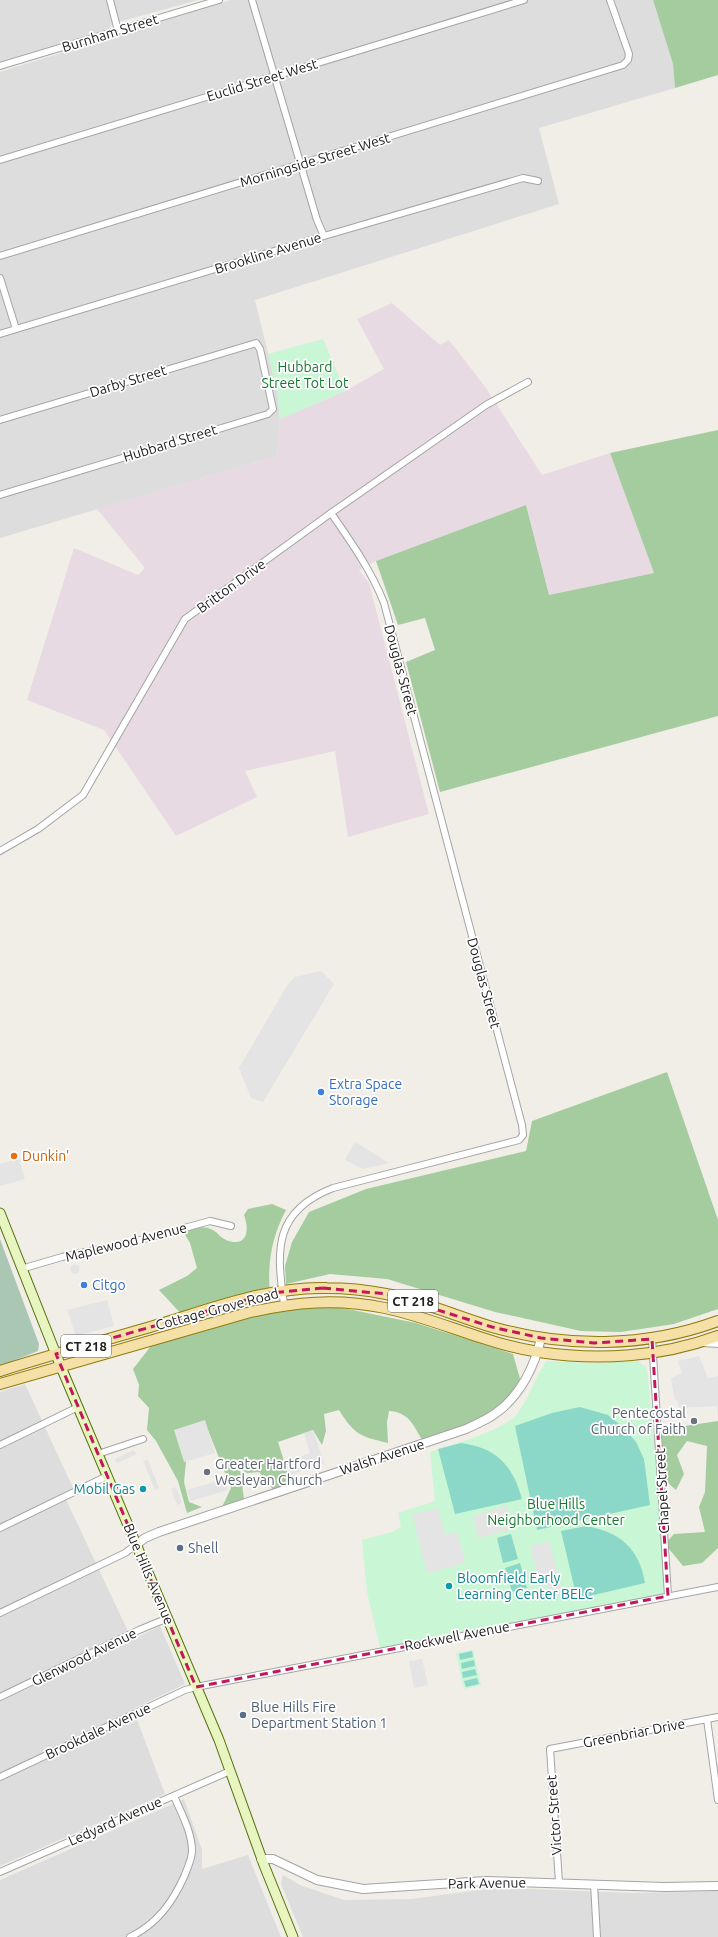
<svg xmlns="http://www.w3.org/2000/svg" width="718" height="1937" viewBox="0 0 718 1937" font-family="Ubuntu,sans-serif">
<style>
.residential{fill:#dedddd}
.industrial{fill:#e8dae3}
.forest{fill:#a5cc9f}
.cemetery{fill:#aac7b4}
.park{fill:#c9f6d4}
.pitch{fill:#8cd8c8}
.parking{fill:#e4e4e4}
.lines{fill:none;stroke-linecap:round;stroke-linejoin:round}
.minor-casing{stroke:#a4a4a4;stroke-width:8}
.tertiary-casing{stroke:#a4a4a4;stroke-width:10}
.secondary-casing{stroke:#55710e;stroke-width:11}
.primary-casing{stroke:#907c0c;stroke-width:12}
.minor{stroke:#fff;stroke-width:6}
.tertiary{stroke:#fff;stroke-width:8}
.secondary{stroke:#e9f5c0;stroke-width:9}
.primary{stroke:#f5e1a7;stroke-width:10}
.marked{fill:none;stroke:#c2185b;stroke-width:3;stroke-dasharray:8 5;stroke-linejoin:round}
.shop-dot{fill:#3f7fe0;stroke:#fff;stroke-width:1.5}
.food-dot{fill:#e8710a;stroke:#fff;stroke-width:1.5}
.worship-dot{fill:#6b7280;stroke:#fff;stroke-width:1.5}
.culture-dot{fill:#0f9aa8;stroke:#fff;stroke-width:1.5}
.service-dot{fill:#5c6f8a;stroke:#fff;stroke-width:1.5}
.labels{text-anchor:middle;stroke-width:3.5;stroke-linejoin:round;paint-order:stroke}
.shield{fill:#fff;stroke:#636363;stroke-width:1}
.shield-label{font-size:13px;font-weight:bold;fill:#202020}
.street-label{font-size:14px;fill:#202020;stroke:#fff}
.park-label{font-size:14px;fill:#14782e;stroke:#fff}
.shop-label{font-size:14px;fill:#366cbe;stroke:#fff;text-anchor:start}
.food-label{font-size:14px;fill:#c56008;stroke:#fff;text-anchor:start}
.worship-label{font-size:14px;fill:#5b616d;stroke:#fff;text-anchor:end}
.culture-label{font-size:14px;fill:#0d838f;stroke:#fff;text-anchor:end}
.service-label{font-size:14px;fill:#4e5e75;stroke:#fff;text-anchor:start}
</style>
<rect width="100%" height="100%" fill="#f0eee7"/>
<g class="residential">
<polygon points="0,0 106,0 112,23 109,29 0,64"/>
<polygon points="114,0 198,0 119,22"/>
<polygon points="231,0 653,0 673,64 675,88 539,128 559,204 255,300 277,390 280,419 277,456 0,538 0,72"/>
<polygon points="25,1384 73,1488 63,1493 132,1640 160,1626 185,1684 133,1709 165,1794 0,1866 0,1392"/>
<polygon points="184,1799 202,1850 202,1869 248,1855 281,1937 0,1937 0,1880"/>
<polygon points="283,1875 300,1885 344,1900 411,1899 487,1889 529,1889 634,1893 718,1891 718,1937 303,1937 281,1884"/>
</g>
<polygon class="industrial" points="392,303 440,345 449,340 486,388 542,475 610,453 654,573 549,595 526,505 376,561 359,570 369,583 429,814 348,837 335,751 245,771 257,797 176,836 104,730 27,700 74,548 138,575 145,568 97,509 277,456 280,419 345,391 384,369 357,319"/>
<g class="forest">
<polygon points="653,0 718,0 718,75 675,88 673,64"/>
<polygon points="718,430 718,716 440,792 406,662 435,650 425,618 398,625 376,561 526,505 549,595 654,573 610,453"/>
<polygon points="667,1072 718,1220 718,1309 674,1324 621,1332 581,1331 495,1312 387,1279 330,1274 286,1284 285,1266 292,1242 309,1212 366,1189 526,1151 532,1121"/>
<path d="M272 1204 286 1210C272 1236 267 1264 270 1293L184 1317 159 1290 187 1276 197 1268 190 1243 183 1231C192 1228 204 1225 213 1230 218 1233 221 1238 226 1240 247 1248 250 1231 244 1215L248 1209Z"/>
<path d="M333 1306 416 1323 513 1354 522 1386 486 1418 424 1443C414 1427 410 1412 389 1411L387 1422 388 1443C359 1436 355 1435 339 1410L324 1414 326 1431 322 1445 313 1430 278 1442 292 1487 274 1491 259 1472 247 1473 240 1469 244 1499 222 1507 231 1488 208 1430 193 1429 180 1434 186 1462 184 1482 189 1502 202 1507 187 1513 178 1481 156 1441 147 1430 149 1408 138 1396 139 1385 133 1369 151 1346 278 1310Z"/>
<polygon points="718,1421 718,1548 702,1563 683,1566 665,1544 674,1534 705,1532 699,1507 705,1492 707,1446 687,1441 677,1455 684,1474 676,1490 661,1477 658,1430"/>
</g>
<polygon class="cemetery" points="0,1239 39,1344 38,1351 0,1366"/>
<g class="park">
<polygon points="323,339 345,391 280,419 277,390 268,354"/>
<path d="M546 1361 594 1363 638 1361 646 1367 648 1376 668 1596 381 1651 367 1592 362 1540 392 1532 401 1527 398 1513 435 1501 430 1452C452 1444 505 1431 518 1413 529 1397 536 1377 546 1361Z"/>
<polygon points="473,1650 481,1685 464,1689 456,1653"/>
</g>
<g class="pitch">
<polygon points="580,1407 608,1415 624,1428 636,1442 644,1459 650,1505 537,1530 515,1426 552,1413"/>
<path d="M461 1443C496 1448 512 1464 522 1499L455 1514 438 1449Z"/>
<path d="M586 1526C620 1532 639 1548 645 1583L577 1599 561 1531Z"/>
<polygon points="511,1534 518,1559 503,1563 497,1538"/>
<polygon points="520,1563 527,1588 512,1592 505,1568"/>
<polygon points="472,1651 473,1657 460,1660 459,1654"/>
<polygon points="474,1660 475,1666 462,1669 461,1663"/>
<polygon points="475,1669 477,1675 463,1678 462,1672"/>
<polygon points="477,1678 479,1684 466,1687 464,1681"/>
</g>
<g class="parking">
<polygon points="321,971 334,984 263,1102 251,1098 239,1068 288,984 295,977"/>
<polygon points="355,1142 389,1163 363,1169 345,1160"/>
<polygon points="19,1159 25,1179 0,1186 0,1164"/>
<circle cx="75" cy="1269" r="4.5"/>
<polygon points="107,1300 114,1326 76,1336 67,1310"/>
<polygon points="699,1356 708,1378 718,1376 718,1420 717,1406 679,1408 678,1402 674,1398 671,1378 682,1373 678,1361"/>
<polygon points="205,1420 215,1453 184,1462 174,1430"/>
<polygon points="313,1430 324,1463 290,1475 285,1462 310,1453 304,1433"/>
<polygon points="134,1450 137,1454 117,1463 115,1459"/>
<polygon points="148,1460 159,1488 155,1490 143,1461"/>
<polygon points="224,1479 228,1490 191,1501 187,1490"/>
<polygon points="176,1487 182,1503 177,1505 171,1489"/>
<polygon points="507,1506 513,1529 478,1538 473,1516"/>
<polygon points="438,1508 445,1535 457,1532 465,1563 427,1573 412,1514"/>
<polygon points="549,1541 563,1594 550,1597 547,1586 541,1587 530,1546"/>
<polygon points="422,1659 428,1685 414,1688 409,1661"/>
</g>
<g class="lines">
<defs>
<g id="minor">
<polyline points="110,0 118,31"/>
<polyline points="252,0 317,220 324,236"/>
<polyline points="0,66 219,0"/>
<polyline points="0,160 524,0"/>
<polyline points="0,256 623,65 628,60 629,54 610,0"/>
<polyline points="0,278 16,329"/>
<polyline points="0,334 324,236 523,178 538,181"/>
<polyline points="0,420 256,343 260,349 273,409 268,414 0,495"/>
<polyline points="0,851 38,829 83,795 185,619 331,513 486,405 528,382"/>
<polyline points="21,1269 62,1257 129,1243 210,1221 231,1226"/>
<path d="M284 1304C276 1249 274 1211 333 1188L519 1140 523 1135 522 1125 384 603C371 570 351 542 331 513"/>
<polyline points="652,1339 668,1596"/>
<polyline points="703,1343 718,1344"/>
<polyline points="0,1445 78,1407"/>
<polyline points="98,1454 143,1439"/>
<polyline points="0,1528 107,1476"/>
<polyline points="0,1613 125,1553 137,1544"/>
<polyline points="0,1697 139,1630 168,1618"/>
<polyline points="707,1719 718,1800"/>
<polyline points="0,1777 185,1690 196,1687 718,1587"/>
<polyline points="0,1872 230,1771"/>
<polyline points="559,1882 550,1749 718,1717"/>
<polyline points="594,1884 597,1937"/>
<path d="M130 1937C157 1924 172 1903 184 1877 187 1869 192 1859 192 1851 192 1832 181 1813 174 1796"/>
</g>
<g id="tertiary">
<path d="M137 1544 145 1538 159 1532 466 1429C476 1424 487 1420 496 1413 520 1396 535 1366 541 1338"/>
<polyline points="261,1859 273,1859 317,1880 363,1889 486,1881 664,1887 718,1886"/>
</g>
<polyline id="secondary" points="0,1213 61,1367 219,1740 264,1865 293,1937"/>
<g id="primary">
<path d="M0 1371C53 1354 107 1340 160 1324 214 1308 270 1286 327 1288 346 1288 366 1290 386 1294 422 1301 456 1316 492 1327 566 1348 645 1348 718 1321"/>
<path d="M0 1384 247 1313C294 1302 337 1298 385 1308 437 1319 486 1344 539 1352 598 1361 661 1357 718 1336"/>
</g>
</defs>
<use href="#minor" class="minor-casing"/>
<use href="#tertiary" class="tertiary-casing"/>
<use href="#secondary" class="secondary-casing"/>
<use href="#primary" class="primary-casing"/>
<use href="#minor" class="minor"/>
<use href="#tertiary" class="tertiary"/>
<use href="#secondary" class="secondary"/>
<use href="#primary" class="primary"/>
</g>
<path class="marked" d="M323 1288 387 1294 492 1327 541 1338 594 1343 652 1339 668 1596 196 1687 56 1354 270 1293Z"/>
<g class="shop-dot">
<circle cx="321" cy="1092" r="4"/>
<circle cx="84" cy="1285" r="4"/>
</g>
<circle class="food-dot" cx="14" cy="1156" r="4"/>
<g class="worship-dot">
<circle cx="694" cy="1421" r="4"/>
<circle cx="207" cy="1472" r="4"/>
</g>
<g class="culture-dot">
<circle cx="143" cy="1489" r="4"/>
<circle cx="449" cy="1586" r="4"/>
</g>
<g class="service-dot">
<circle cx="180" cy="1548" r="4"/>
<circle cx="243" cy="1715" r="4"/>
</g>
<g class="labels">
<g class="shield">
<rect x="388" y="1290" width="50" height="22" rx="3"/>
<rect x="61" y="1335" width="50" height="22" rx="3"/>
</g>
<g class="shield-label">
<text x="413" y="1306">CT 218</text>
<text x="86" y="1351">CT 218</text>
</g>
<g class="street-label">
<text transform="translate(110 33) rotate(-17)" y="5">Burnham Street</text>
<text transform="translate(262 80) rotate(-17)" y="5">Euclid Street West</text>
<text transform="translate(315 160) rotate(-17)" y="5">Morningside Street West</text>
<text transform="translate(268 253) rotate(-17)" y="5">Brookline Avenue</text>
<text transform="translate(128 381) rotate(-17)" y="5">Darby Street</text>
<text transform="translate(170 443) rotate(-17)" y="5">Hubbard Street</text>
<text transform="translate(231 586) rotate(-36)" y="5">Britton Drive</text>
<text transform="translate(401 670) rotate(75)" y="5">Douglas Street</text>
<text transform="translate(484 983) rotate(75)" y="5">Douglas Street</text>
<text transform="translate(126 1242) rotate(-14)" y="5">Maplewood Avenue</text>
<text transform="translate(217 1309) rotate(-15)" y="5">Cottage Grove Road</text>
<text transform="translate(382 1457) rotate(-18)" y="5">Walsh Avenue</text>
<text transform="translate(662 1491) rotate(-93)" y="5">Chapel Street</text>
<text transform="translate(149 1574) rotate(67)" y="5">Blue Hills Avenue</text>
<text transform="translate(457 1636) rotate(-11)" y="5">Rockwell Avenue</text>
<text transform="translate(84 1657) rotate(-26)" y="5">Glenwood Avenue</text>
<text transform="translate(98 1731) rotate(-25)" y="5">Brookdale Avenue</text>
<text transform="translate(634 1733) rotate(-11)" y="5">Greenbriar Drive</text>
<text transform="translate(554 1815) rotate(-94)" y="5">Victor Street</text>
<text transform="translate(115 1821) rotate(-24)" y="5">Ledyard Avenue</text>
<text transform="translate(487 1883) rotate(-1)" y="5">Park Avenue</text>
</g>
<g class="park-label">
<text x="305" y="372">Hubbard<tspan x="305" dy="16">Street Tot Lot</tspan></text>
<text x="556" y="1509">Blue Hills<tspan x="556" dy="16">Neighborhood Center</tspan></text>
</g>
<g class="shop-label">
<text x="329" y="1089">Extra Space<tspan x="329" dy="16">Storage</tspan></text>
<text x="92" y="1290">Citgo</text>
</g>
<g class="food-label">
<text x="22" y="1161">Dunkin'</text>
</g>
<g class="worship-label">
<text x="686" y="1418">Pentecostal<tspan x="686" dy="16">Church of Faith</tspan></text>
<text x="215" y="1469" text-anchor="start">Greater Hartford<tspan x="215" dy="16">Wesleyan Church</tspan></text>
</g>
<g class="culture-label">
<text x="135" y="1494">Mobil Gas</text>
<text x="457" y="1583" text-anchor="start">Bloomfield Early<tspan x="457" dy="16">Learning Center BELC</tspan></text>
</g>
<g class="service-label">
<text x="188" y="1553">Shell</text>
<text x="251" y="1712">Blue Hills Fire<tspan x="251" dy="16">Department Station 1</tspan></text>
</g>
</g>
</svg>
